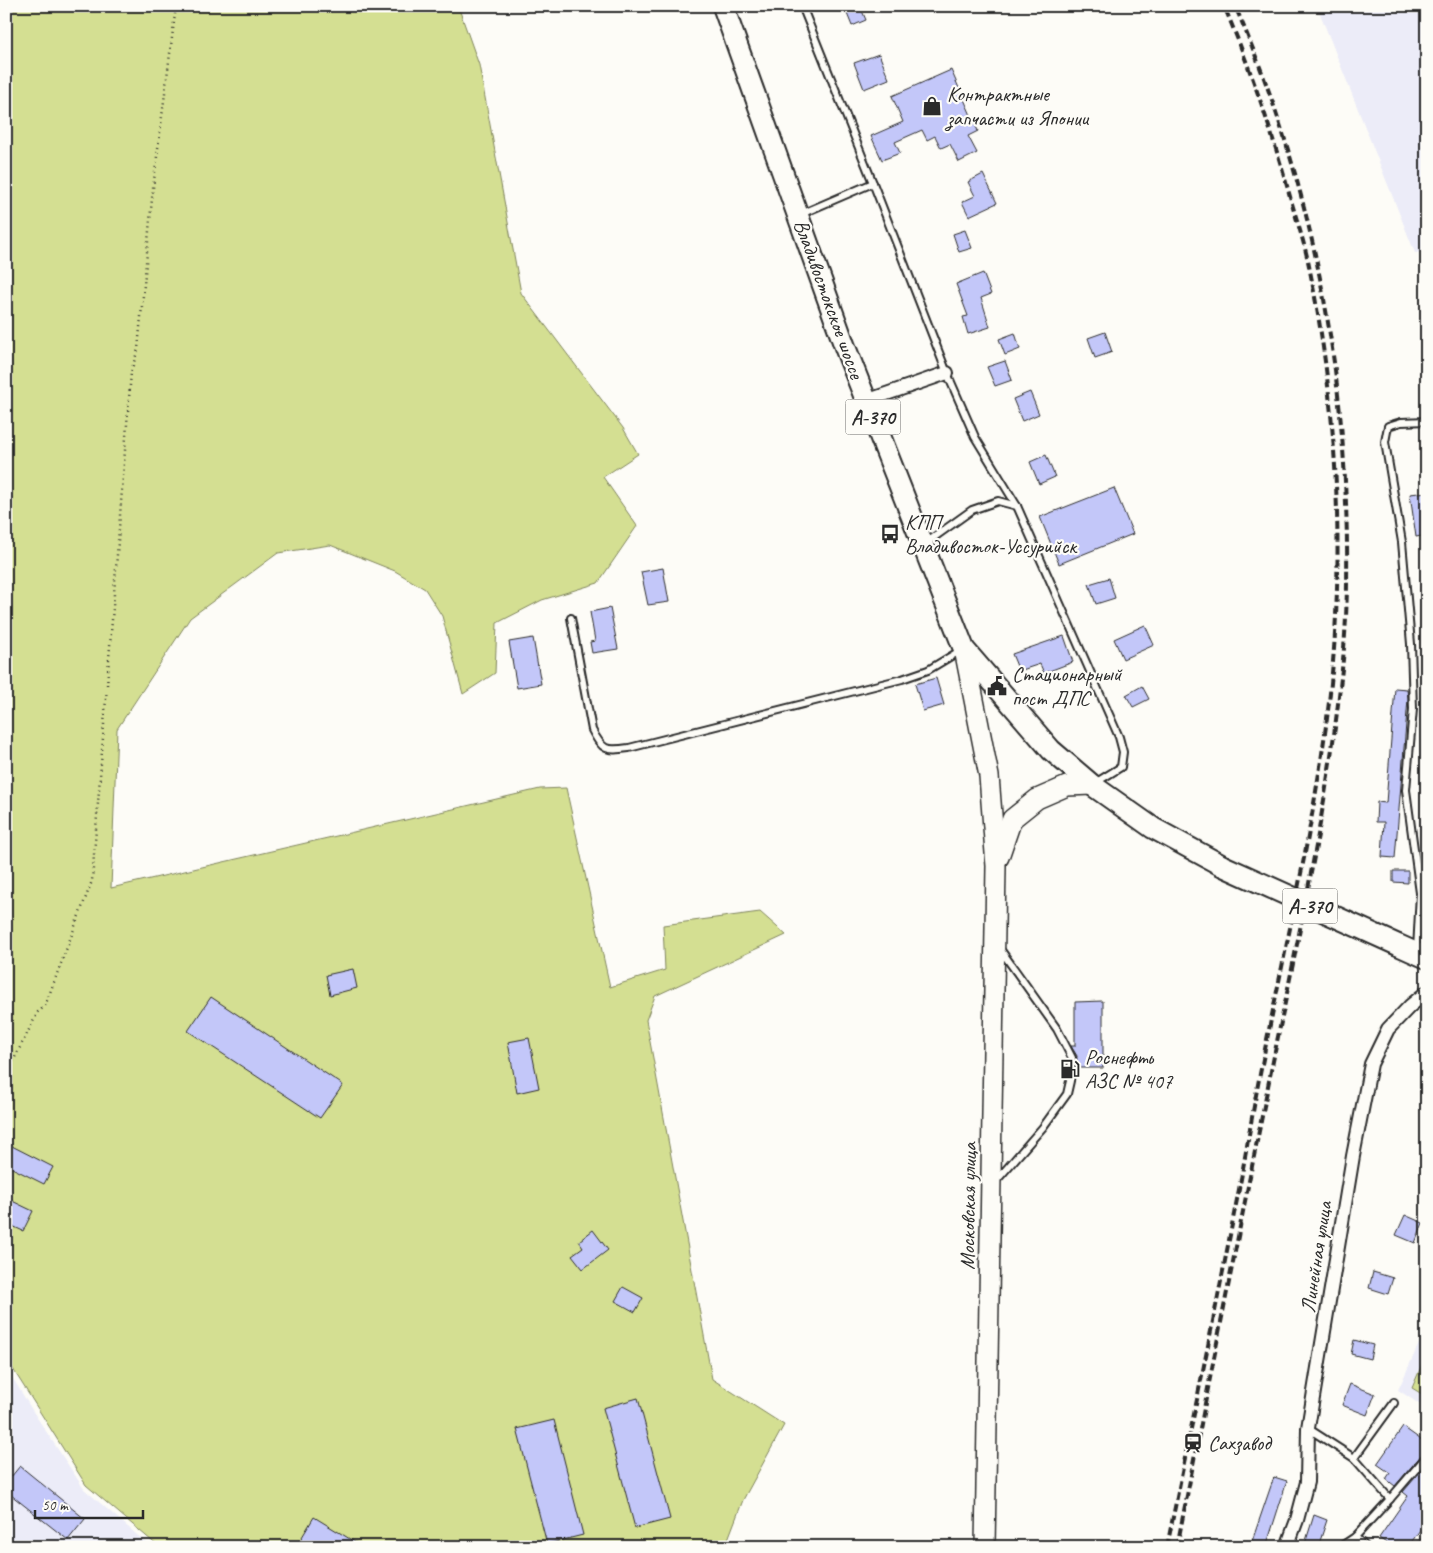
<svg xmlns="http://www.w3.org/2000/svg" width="1433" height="1553" viewBox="0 0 1433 1553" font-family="Caveat,sans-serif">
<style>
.built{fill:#ececf8}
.green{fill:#d4df92;stroke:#80855e}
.building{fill:#c3c7f9;stroke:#2b2b2b}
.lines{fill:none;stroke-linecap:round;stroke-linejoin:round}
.service-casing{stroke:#2b2b2b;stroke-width:10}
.minor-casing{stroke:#2b2b2b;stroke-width:16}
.primary-casing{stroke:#2b2b2b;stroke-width:22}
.trunk-casing{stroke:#2b2b2b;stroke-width:24}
.path{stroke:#2b2b2b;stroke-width:2.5;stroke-dasharray:1 4;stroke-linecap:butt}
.service{stroke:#fdfcf7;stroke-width:6}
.minor{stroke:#fdfcf7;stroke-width:12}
.primary{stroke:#fdfcf7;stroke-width:19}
.trunk{stroke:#fdfcf7;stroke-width:20}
.rail{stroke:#2b2b2b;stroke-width:4;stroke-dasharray:8 4;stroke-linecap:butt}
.trunk-bridge-casing{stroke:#2b2b2b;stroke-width:24;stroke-linecap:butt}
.trunk-bridge{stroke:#fdfcf7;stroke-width:20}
.labels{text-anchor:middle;stroke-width:4.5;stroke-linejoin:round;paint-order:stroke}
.shield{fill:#fdfcf7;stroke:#6a6a68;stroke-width:1}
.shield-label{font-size:20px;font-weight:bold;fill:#2b2b2b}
.poi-label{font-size:21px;fill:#2b2b2b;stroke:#fdfcf7;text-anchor:start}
.street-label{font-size:21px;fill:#2b2b2b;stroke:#fdfcf7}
</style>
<rect width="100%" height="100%" fill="#fdfcf7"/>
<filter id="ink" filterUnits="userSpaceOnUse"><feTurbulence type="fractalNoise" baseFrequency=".02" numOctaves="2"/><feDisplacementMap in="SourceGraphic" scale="10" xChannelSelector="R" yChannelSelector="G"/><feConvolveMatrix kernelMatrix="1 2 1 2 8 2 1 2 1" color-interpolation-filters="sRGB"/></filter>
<g filter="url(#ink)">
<g class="built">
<polygon points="1317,6 1427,6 1427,251 1415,253"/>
<polygon points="1427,1326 1427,1409 1398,1390"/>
<polygon points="6,1367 34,1413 84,1489 151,1547 6,1547"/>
</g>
<g class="green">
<polygon points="6,6 458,6 479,65 521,293 623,428 638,454 603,477 637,526 598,583 542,600 497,623 495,673 463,694 442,616 425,589 395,571 330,545 278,553 190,618 117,729 111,888 540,789 566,788 610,987 665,970 663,925 760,912 786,935 655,996 646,1020 712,1379 784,1425 743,1500 725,1547 159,1547 86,1485 6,1358"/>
<polygon points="1427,1353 1427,1397 1412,1388"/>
</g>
<g class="building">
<polygon points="844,6 860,6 866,20 852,26"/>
<polygon points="879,54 889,79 864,89 854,63"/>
<polygon points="951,70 978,131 968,136 977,153 959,162 950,144 941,148 935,136 927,140 922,130 895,142 900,153 882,160 871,136 903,122 892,96"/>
<polygon points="983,174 997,203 969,216 962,202 975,196 968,182"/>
<polygon points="965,230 972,248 959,252 953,234"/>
<polygon points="983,273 991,294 981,298 990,327 968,334 963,317 968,316 956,284"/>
<polygon points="1105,332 1112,352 1095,358 1088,338"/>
<polygon points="1015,333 1020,349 1005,355 999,339"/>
<polygon points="1005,361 1012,380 995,386 987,367"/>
<polygon points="1030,392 1039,414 1022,421 1013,399"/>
<polygon points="1046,455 1055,477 1039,484 1030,462"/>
<polygon points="1114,488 1133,534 1059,564 1040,517"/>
<polygon points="1427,492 1427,535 1416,537 1410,494"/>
<polygon points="663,568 669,602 648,605 641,572"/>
<polygon points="1109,578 1115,598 1096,604 1089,584"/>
<polygon points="610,608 618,649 592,653 590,642 595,641 590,612"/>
<polygon points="1145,625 1154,645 1123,659 1114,639"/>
<polygon points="1064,636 1073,662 1044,673 1040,664 1019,671 1012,654"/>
<polygon points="533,638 541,684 517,688 509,642"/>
<polygon points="936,678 944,705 923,711 915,684"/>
<polygon points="1142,686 1149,699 1133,707 1126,695"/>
<polygon points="1395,688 1407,689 1408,699 1395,858 1382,857 1384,822 1376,822 1377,802 1386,803"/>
<polygon points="1393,871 1408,871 1408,883 1393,882"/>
<polygon points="353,969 357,988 330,995 326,975"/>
<polygon points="211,997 343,1085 320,1118 188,1031"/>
<polygon points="1103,1001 1103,1068 1076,1068 1077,1056 1071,1046 1075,1046 1075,1002"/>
<polygon points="529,1038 539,1088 517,1093 508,1042"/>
<polygon points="6,1143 53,1167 44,1184 6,1165"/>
<polygon points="6,1198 33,1211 23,1231 6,1223"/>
<polygon points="1405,1215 1423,1223 1415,1243 1396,1235"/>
<polygon points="593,1230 608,1250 583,1269 572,1255 583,1247 579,1241"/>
<polygon points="1373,1272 1393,1278 1388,1294 1369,1288"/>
<polygon points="623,1287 643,1298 635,1312 615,1301"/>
<polygon points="1354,1340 1373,1345 1370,1359 1351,1354"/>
<polygon points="1350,1384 1375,1394 1367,1415 1342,1405"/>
<polygon points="638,1398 670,1519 635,1528 603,1408"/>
<polygon points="554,1420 583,1535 547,1544 517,1429"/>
<polygon points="1403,1427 1427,1444 1427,1451 1423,1453 1395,1486 1386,1479 1390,1473 1377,1464"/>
<polygon points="1427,1464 1427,1520 1408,1547 1392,1547 1379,1538 1408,1496 1403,1492"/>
<polygon points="20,1466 85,1519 68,1540 6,1491 6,1483"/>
<polygon points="1274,1477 1287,1481 1266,1547 1250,1547"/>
<polygon points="1314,1515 1327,1520 1318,1547 1304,1547"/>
<polygon points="314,1517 363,1547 296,1547"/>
</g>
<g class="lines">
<defs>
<g id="service">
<polyline points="802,6 873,183 947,373 975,437 1017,506 1119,737 1123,752 1121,767 1095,783"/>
<polyline points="801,214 873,183"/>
<polyline points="926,543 972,510 998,501 1017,506"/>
<path d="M571 618 592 730C603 751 606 751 629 748L902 679 928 670 963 649"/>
<polyline points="1417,950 1420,893 1406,790 1413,709 1411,644 1402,542 1385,442 1388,426 1401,422 1427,421"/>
<polyline points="996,1181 1043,1127 1067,1094 1070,1081 1072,1058 1057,1029 1000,949"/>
<polyline points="1309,1429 1354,1458 1390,1499 1355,1537 1340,1547"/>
<polyline points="1354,1458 1394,1403"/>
<polyline points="1390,1499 1427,1456"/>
<polyline points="1355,1537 1366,1547"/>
<polyline points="1420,1547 1427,1538"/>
</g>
<g id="minor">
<polyline points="866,401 947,373"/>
<polyline points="1287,1547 1297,1520 1307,1482 1308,1428 1353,1156 1371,1064 1388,1029 1410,1006 1427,992"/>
</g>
<g id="primary">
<polyline points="964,649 989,776 996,866 985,1547"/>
<polyline points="999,857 1012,819 1037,799 1067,786 1092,785"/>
</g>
<g id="trunk">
<polyline points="723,6 845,347 964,649 1051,750 1092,785 1153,828 1223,866"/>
<polyline points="1398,945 1427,958"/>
</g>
</defs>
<use href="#service" class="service-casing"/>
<use href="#minor" class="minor-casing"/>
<use href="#primary" class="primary-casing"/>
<use href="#trunk" class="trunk-casing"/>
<polyline class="path" points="6,1075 38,1012 45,1006 92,881 131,372 138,349 153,188 176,6"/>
<use href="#service" class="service"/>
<use href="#minor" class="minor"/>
<use href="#primary" class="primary"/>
<use href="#trunk" class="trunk"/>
<g class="rail">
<path d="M1167 1547C1189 1436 1213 1325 1234 1214 1244 1167 1251 1120 1260 1074 1282 963 1308 852 1324 740 1347 584 1340 416 1308 261 1303 238 1295 215 1289 193 1271 129 1250 67 1224 6"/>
<path d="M1177 1547C1208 1387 1240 1226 1272 1066 1298 938 1327 808 1341 678 1348 620 1348 562 1346 504 1340 334 1304 163 1235 6"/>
</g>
<defs>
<polyline id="trunk-bridge" points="1223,866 1398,945"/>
</defs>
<use href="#trunk-bridge" class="trunk-bridge-casing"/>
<use href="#trunk-bridge" class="trunk-bridge"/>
</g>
</g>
<defs>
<symbol id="shop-bare" viewBox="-9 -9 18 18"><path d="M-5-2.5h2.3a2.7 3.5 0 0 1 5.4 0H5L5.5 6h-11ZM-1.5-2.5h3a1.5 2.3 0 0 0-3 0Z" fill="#2b2b2b" stroke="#fdfcf7" stroke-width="2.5" paint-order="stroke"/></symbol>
<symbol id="bus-bare" viewBox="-9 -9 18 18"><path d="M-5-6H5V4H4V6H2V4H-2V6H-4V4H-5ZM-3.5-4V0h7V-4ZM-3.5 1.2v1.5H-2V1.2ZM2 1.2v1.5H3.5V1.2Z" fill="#2b2b2b" stroke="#fdfcf7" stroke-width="2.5" paint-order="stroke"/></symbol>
<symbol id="civic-bare" viewBox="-9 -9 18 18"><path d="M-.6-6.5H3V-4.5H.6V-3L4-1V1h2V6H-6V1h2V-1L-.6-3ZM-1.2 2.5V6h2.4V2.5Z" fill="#2b2b2b" stroke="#fdfcf7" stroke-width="2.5" paint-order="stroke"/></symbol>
<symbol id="fuel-bare" viewBox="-9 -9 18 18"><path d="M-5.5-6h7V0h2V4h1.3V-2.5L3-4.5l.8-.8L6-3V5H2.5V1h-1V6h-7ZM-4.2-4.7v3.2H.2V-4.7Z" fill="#2b2b2b" stroke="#fdfcf7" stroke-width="2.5" paint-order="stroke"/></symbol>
<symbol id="station-bare" viewBox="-9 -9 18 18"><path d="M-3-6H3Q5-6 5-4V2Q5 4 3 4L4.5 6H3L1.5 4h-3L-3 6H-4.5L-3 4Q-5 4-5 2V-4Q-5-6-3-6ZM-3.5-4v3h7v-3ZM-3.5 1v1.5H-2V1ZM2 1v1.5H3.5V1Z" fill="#2b2b2b" stroke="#fdfcf7" stroke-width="2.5" paint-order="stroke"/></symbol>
</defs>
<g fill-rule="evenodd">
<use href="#shop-bare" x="918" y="92" width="28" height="28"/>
<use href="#bus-bare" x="876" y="520" width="28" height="28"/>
<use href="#civic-bare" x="983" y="672" width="28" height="28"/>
<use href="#fuel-bare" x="1056" y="1055" width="28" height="28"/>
<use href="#station-bare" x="1179" y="1429" width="28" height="28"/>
</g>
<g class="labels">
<g class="shield">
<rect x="845.5" y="399.5" width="55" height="35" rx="4"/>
<rect x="1282.5" y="888.5" width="55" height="35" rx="4"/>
</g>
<g class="shield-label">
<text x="873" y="424">А-370</text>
<text x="1310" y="913">А-370</text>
</g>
<g class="poi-label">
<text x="947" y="101">Контрактные<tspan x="947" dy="24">запчасти из Японии</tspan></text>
<text x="905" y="529">КПП<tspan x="905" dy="24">Владивосток-Уссурийск</tspan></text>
<text x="1012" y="681">Стационарный<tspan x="1012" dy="24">пост ДПС</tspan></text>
<text x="1085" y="1064">Роснефть<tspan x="1085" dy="24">АЗС № 407</tspan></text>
<text x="1208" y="1450">Сахзавод</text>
</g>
<g class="street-label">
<text transform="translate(829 299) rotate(70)" y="7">Владивостокское шоссе</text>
<text transform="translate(968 1206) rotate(-89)" y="7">Московская улица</text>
<text transform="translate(1316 1257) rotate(-81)" y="7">Линейная улица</text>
</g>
</g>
<rect width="1433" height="1553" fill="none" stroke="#fdfcf7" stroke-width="25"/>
<rect x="12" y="12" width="1408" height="1528" fill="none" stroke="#2b2b2b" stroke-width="2" filter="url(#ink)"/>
<path d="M35 1510v8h108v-8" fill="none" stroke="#2b2b2b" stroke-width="2.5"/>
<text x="42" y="1510" font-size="15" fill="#2b2b2b" stroke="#fdfcf7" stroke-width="4" paint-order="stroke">50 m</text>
</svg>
